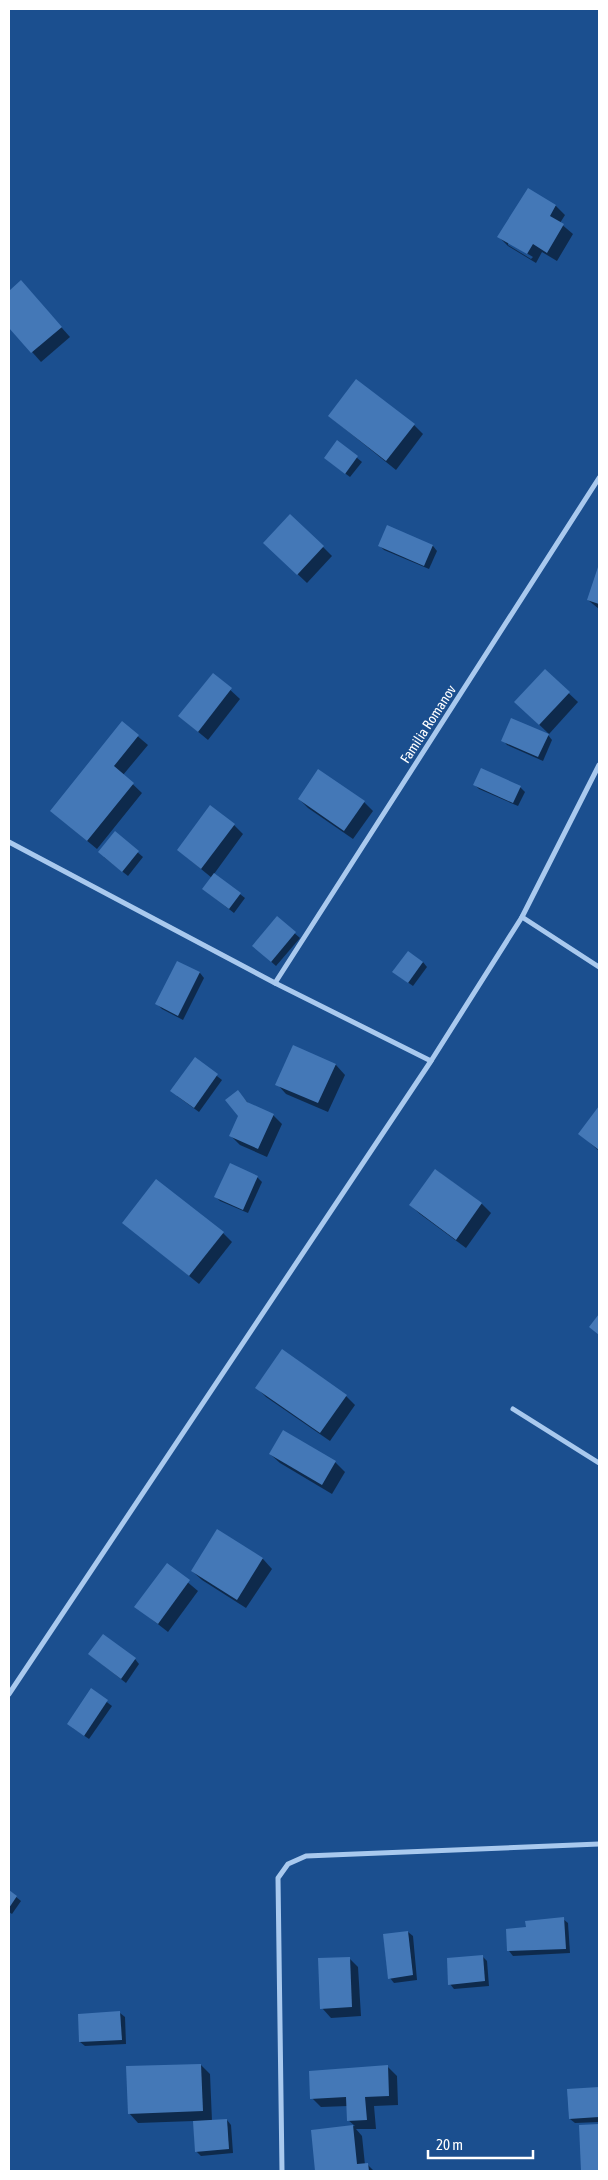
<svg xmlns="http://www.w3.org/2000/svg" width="608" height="2180" viewBox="0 0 608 2180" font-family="'Asap Condensed',sans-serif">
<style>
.shadow{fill:#0007;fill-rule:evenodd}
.building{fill:#4478b7}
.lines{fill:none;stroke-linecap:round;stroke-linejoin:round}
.street{stroke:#a9c9ee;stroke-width:5}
.labels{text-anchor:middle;stroke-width:4;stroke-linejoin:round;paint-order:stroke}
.street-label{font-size:14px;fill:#fff;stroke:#1b4f8f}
</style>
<rect width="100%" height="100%" fill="#1b4f8f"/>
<g class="shadow">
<path d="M528 190 556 206 565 215 560 223 573 234 557 261 542 252 536 263 508 246 499 237ZM508 242 533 257 531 259 508 245Z"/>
<polygon points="21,282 70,337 41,362 9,326 9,293"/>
<polygon points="329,416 414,425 423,434 396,470"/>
<polygon points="338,442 362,462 350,477 330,462"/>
<polygon points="388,527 433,546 437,551 429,569 384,550 380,546"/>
<polygon points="323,547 332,556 307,583 274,552"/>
<polygon points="599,567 599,609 588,600"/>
<polygon points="545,671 578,702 549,734 525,711"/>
<polygon points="213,674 240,699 208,740 179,716"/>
<polygon points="122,723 148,745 123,775 142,793 97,849 51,811"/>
<polygon points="548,735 552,740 543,761 507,745 503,740"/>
<polygon points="475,785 520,787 525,792 518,806 479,789"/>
<polygon points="299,799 364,802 373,811 353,839 308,808"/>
<polygon points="234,825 243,834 214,874 245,898 234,913 203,889 212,878 178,850"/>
<polygon points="115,833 143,857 128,876 104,857"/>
<polygon points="277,918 300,938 276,966 258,950"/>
<polygon points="423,962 427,967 413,986 399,976"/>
<polygon points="178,963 200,973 204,978 183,1020 162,1009 157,1004"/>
<polygon points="294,1047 336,1065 345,1075 328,1112 286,1094 277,1084"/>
<polygon points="195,1059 222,1080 199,1112 177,1096"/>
<polygon points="238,1092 250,1105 273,1115 282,1124 267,1157 240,1145 230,1135 239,1116"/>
<polygon points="599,1108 599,1151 580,1134"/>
<polygon points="436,1170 482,1204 491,1213 466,1248 420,1214 410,1205"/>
<polygon points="257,1177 262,1182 248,1213 220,1201 216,1197"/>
<polygon points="123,1222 223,1233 232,1242 199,1284"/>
<polygon points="257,1388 346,1396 355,1405 330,1441 266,1397"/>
<polygon points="283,1431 335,1462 345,1472 332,1494 280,1463 270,1454"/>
<polygon points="218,1531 263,1559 272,1569 246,1608 202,1580 192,1571"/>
<polygon points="167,1565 198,1591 168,1632 136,1607"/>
<polygon points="89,1654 135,1659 139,1664 126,1683"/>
<polygon points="91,1690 112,1706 89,1739 73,1728"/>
<polygon points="9,1891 21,1901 12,1914 9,1912"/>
<polygon points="563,1919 568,1923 570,1953 513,1956 509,1951 527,1928"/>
<polygon points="408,1932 413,1936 417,1980 394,1983 390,1978"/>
<polygon points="483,1957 487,1961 489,1986 454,1989 450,1984"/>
<polygon points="349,1958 358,1967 361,2016 331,2018 322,2008"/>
<polygon points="120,2013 125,2017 126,2044 85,2046 80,2042"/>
<polygon points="201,2065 210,2074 212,2121 227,2120 231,2125 233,2153 201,2156 196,2151 194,2121 138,2123 129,2113"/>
<polygon points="387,2066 397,2076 398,2105 374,2106 376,2129 356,2129 362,2136 365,2165 368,2165 374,2171 316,2171 312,2131 355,2126 348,2120 348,2106 321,2107 312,2098"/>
<polygon points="599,2088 599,2122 575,2123 570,2119 568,2090"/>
<polygon points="599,2125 599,2171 582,2171 581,2126"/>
</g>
<g class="building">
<polygon points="528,188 556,205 550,216 564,224 547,253 533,244 527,254 497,237"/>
<polygon points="21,280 62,327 31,353 9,328 9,291"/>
<polygon points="356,379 415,424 386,461 328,416"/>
<polygon points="337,440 358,456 345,474 324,458"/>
<polygon points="290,514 324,546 297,575 263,543"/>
<polygon points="387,525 433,545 424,566 378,546"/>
<polygon points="599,564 599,604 587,600"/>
<polygon points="545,669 570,692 539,725 514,702"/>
<polygon points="213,673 232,688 198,732 178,716"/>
<polygon points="511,718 549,734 538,757 501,741"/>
<polygon points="122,721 139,735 114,766 134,783 87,841 50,811"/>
<polygon points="481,768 521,786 513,803 473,785"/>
<polygon points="318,769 365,801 344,831 298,799"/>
<polygon points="210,805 235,824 201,869 177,850"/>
<polygon points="115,831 139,851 122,872 98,852"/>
<polygon points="214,873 241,893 229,909 202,889"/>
<polygon points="277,916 296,932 271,962 252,946"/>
<polygon points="408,951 423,962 408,983 392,972"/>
<polygon points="177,961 200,972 178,1016 155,1004"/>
<polygon points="293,1045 336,1064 318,1103 275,1085"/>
<polygon points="195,1057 218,1074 194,1108 170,1091"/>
<polygon points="238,1090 247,1102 274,1114 258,1149 229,1136 238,1116 225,1100"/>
<polygon points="599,1106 599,1150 578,1134"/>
<polygon points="230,1163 258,1176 243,1210 214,1197"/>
<polygon points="435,1169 482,1203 456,1240 409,1205"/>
<polygon points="156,1179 224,1232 189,1276 122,1223"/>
<polygon points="599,1314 599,1335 589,1327"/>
<polygon points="282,1349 347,1395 320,1433 255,1388"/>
<polygon points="283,1430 336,1461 322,1485 269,1454"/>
<polygon points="217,1529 263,1558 237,1600 191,1571"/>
<polygon points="167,1563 190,1580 158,1624 134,1607"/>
<polygon points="103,1634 136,1658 121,1679 88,1654"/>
<polygon points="91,1688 108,1700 84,1736 67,1724"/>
<polygon points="9,1890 17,1896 9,1908"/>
<polygon points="564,1917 566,1949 507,1951 506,1929 526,1927 525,1921"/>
<polygon points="408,1931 413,1975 388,1979 383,1934"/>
<polygon points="483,1955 485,1981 448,1985 447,1958"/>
<polygon points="350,1957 352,2007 320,2009 318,1958"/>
<polygon points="120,2011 122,2040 79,2042 78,2014"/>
<polygon points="201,2064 203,2111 128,2114 126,2066"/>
<polygon points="388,2065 389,2096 365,2097 367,2120 347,2121 346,2097 310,2099 309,2071"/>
<polygon points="599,2087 599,2117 569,2119 567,2089"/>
<polygon points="227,2119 229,2149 195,2152 193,2121"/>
<polygon points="599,2124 599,2171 581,2171 579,2125"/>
<polygon points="353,2125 357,2164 368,2163 369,2171 315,2171 311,2130"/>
</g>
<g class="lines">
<g class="street">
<polyline points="9,842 275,983 431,1061"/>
<polyline points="522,917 599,967"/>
<polyline points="275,983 599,478"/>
<polyline points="513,1409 599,1463"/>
<polyline points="9,1694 431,1061 522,917 599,765"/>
<polyline points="282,2171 278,1878 288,1864 306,1856 599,1844"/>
</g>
</g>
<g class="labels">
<g class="street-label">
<text transform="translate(428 724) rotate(-57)" y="5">Familia Romanov</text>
</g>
</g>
<rect width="608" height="2180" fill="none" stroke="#ffffff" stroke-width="20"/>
<path d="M428 2150v8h105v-8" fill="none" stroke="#ffffff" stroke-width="2.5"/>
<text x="436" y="2150" font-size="15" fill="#ffffff" stroke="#1b4f8f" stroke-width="4" paint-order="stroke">20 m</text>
</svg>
